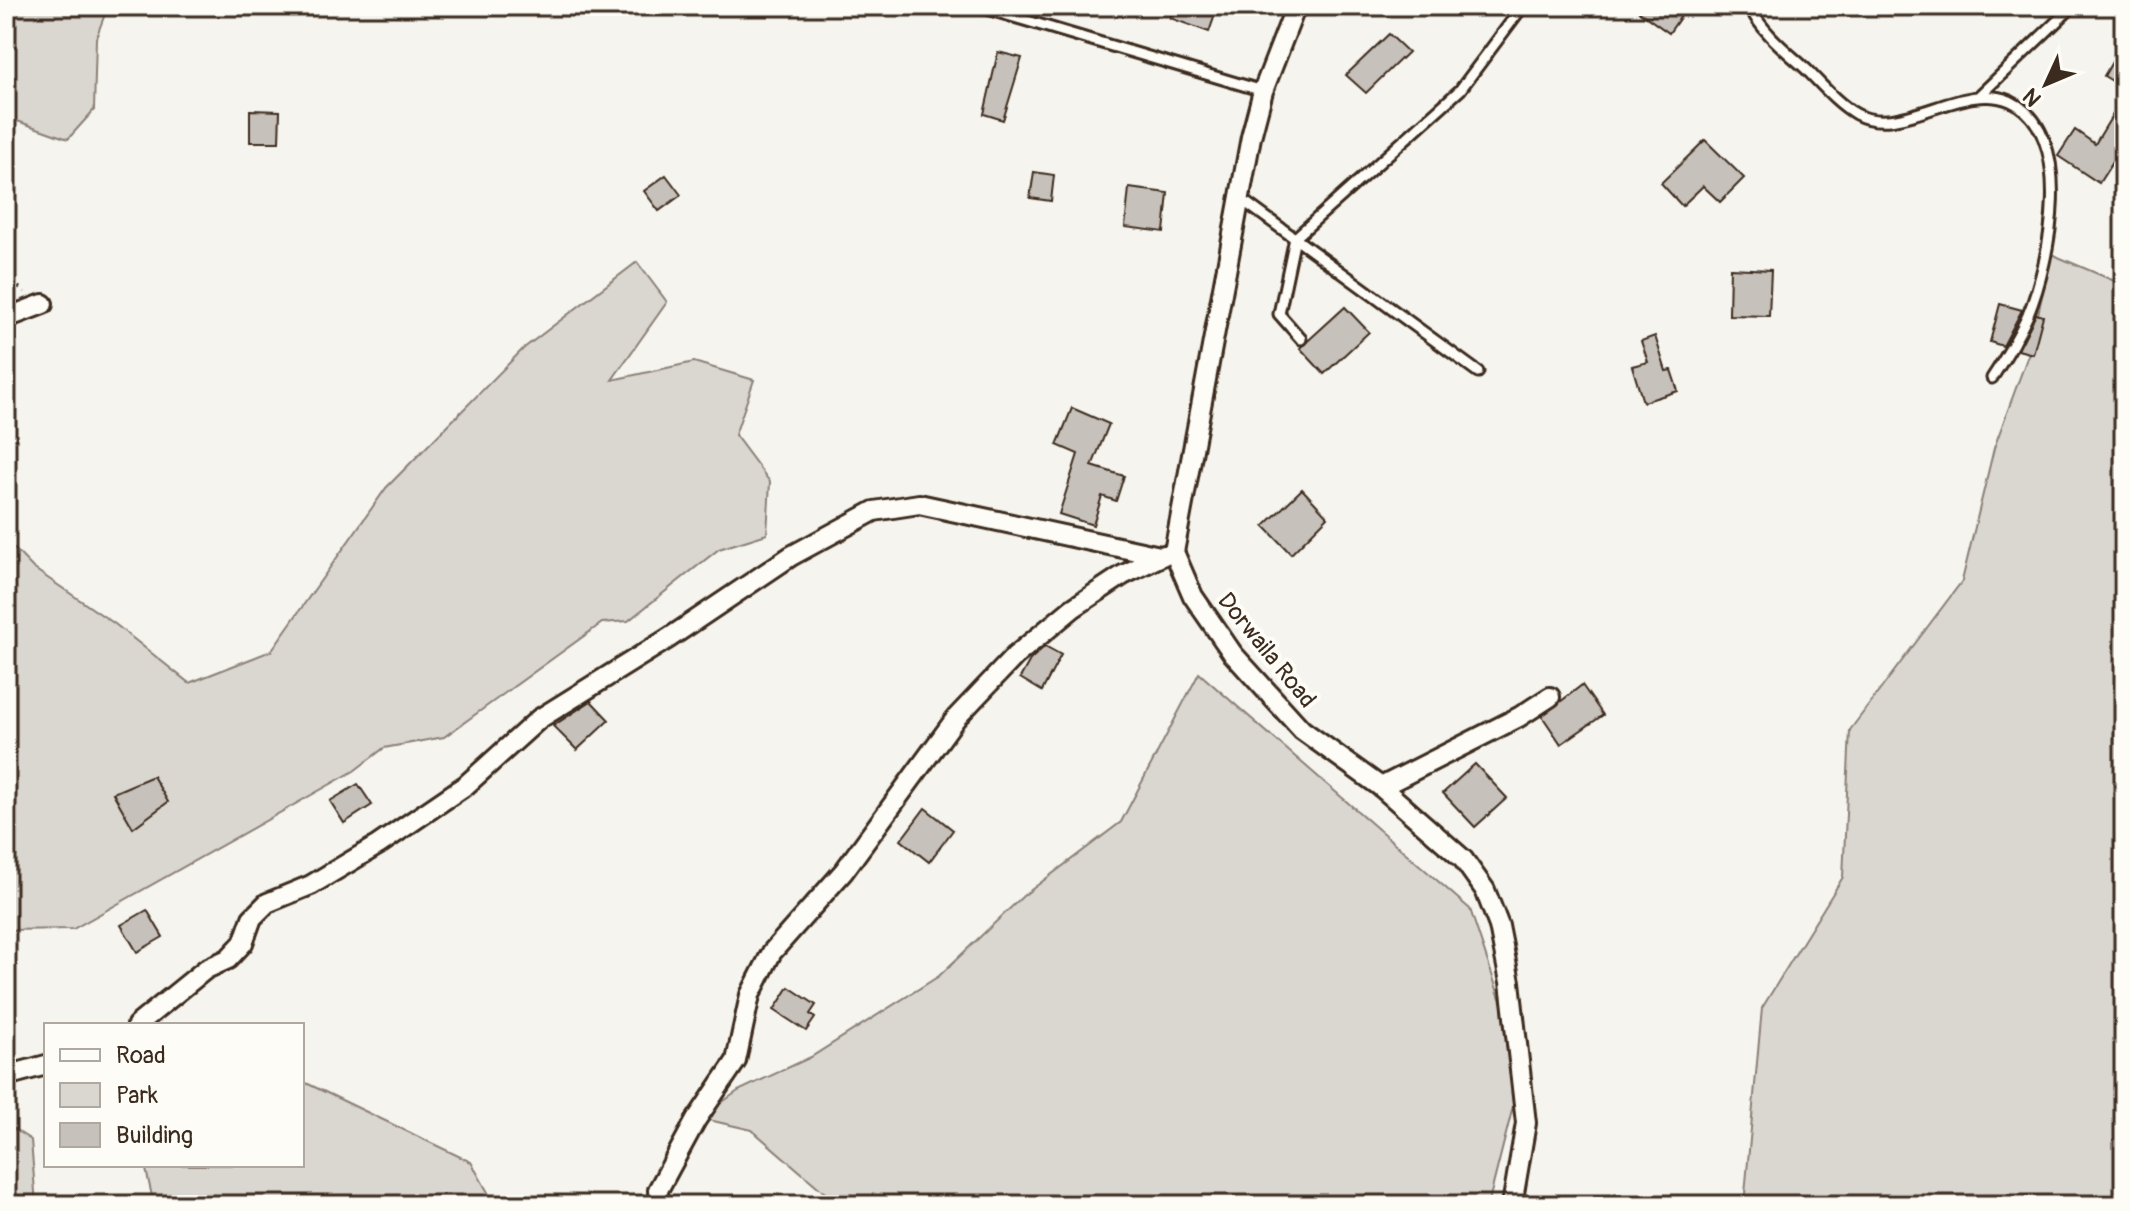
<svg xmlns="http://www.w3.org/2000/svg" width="2130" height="1211" viewBox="0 0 2130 1211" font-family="Pangolin,sans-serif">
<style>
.green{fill:#dad6d0;stroke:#8a8077;stroke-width:2}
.building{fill:#c7c1bb;stroke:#3b2a1e;stroke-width:2}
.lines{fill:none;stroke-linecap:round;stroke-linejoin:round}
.service-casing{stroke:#3b2a1e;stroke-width:15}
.minor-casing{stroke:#3b2a1e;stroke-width:24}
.path{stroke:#3b2a1e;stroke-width:3;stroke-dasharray:2 6;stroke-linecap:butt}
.service{stroke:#fdfcf7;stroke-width:9}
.minor{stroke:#fdfcf7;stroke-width:18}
.labels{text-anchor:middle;stroke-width:8;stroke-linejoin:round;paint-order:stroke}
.street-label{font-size:24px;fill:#3b2a1e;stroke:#fdfcf7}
</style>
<rect width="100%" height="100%" fill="#f5f4ee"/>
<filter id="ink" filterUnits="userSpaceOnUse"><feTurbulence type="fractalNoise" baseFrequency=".0125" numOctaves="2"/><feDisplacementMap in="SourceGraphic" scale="16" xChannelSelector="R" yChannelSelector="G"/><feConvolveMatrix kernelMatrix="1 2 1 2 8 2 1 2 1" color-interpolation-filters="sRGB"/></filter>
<g filter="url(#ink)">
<g class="green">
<polygon points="6,6 108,6 96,38 94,110 68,139 6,117"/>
<polygon points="2051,254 2124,285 2124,1205 1744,1205 1762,1008 1843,877 1850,730 1962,581 1994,448 2031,347"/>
<polygon points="637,262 667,302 612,380 694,362 754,380 735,435 770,482 767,534 719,549 628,621 602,623 444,737 384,748 354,771 73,929 6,930 6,540 33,568 115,624 189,683 271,651 386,488 524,348"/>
<polygon points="1199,673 1470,909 1523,1067 1488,1205 839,1205 752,1130 700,1118 738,1091 811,1057 939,976 1023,896 1121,822"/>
<polygon points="302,1081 471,1162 495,1205 154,1205 145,1165 302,1165"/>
<polygon points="6,1124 31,1140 36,1205 6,1205"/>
</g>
<g class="building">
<polygon points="1174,6 1218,6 1209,32 1170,18"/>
<polygon points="1631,6 1688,6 1669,33"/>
<polygon points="1389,34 1408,52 1366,93 1346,75"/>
<polygon points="2124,41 2124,88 2104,76"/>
<polygon points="998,52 1022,58 1003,120 984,114"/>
<polygon points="2124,96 2124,144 2099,183 2058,156 2075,130 2095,144"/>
<polygon points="250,110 280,111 279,142 250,142"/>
<polygon points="1705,140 1744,178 1720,202 1703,186 1682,206 1661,183"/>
<polygon points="1034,172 1054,175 1051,201 1030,198"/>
<polygon points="666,175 681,195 659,211 644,191"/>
<polygon points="1129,188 1168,193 1164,232 1125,227"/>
<polygon points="1730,268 1771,270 1769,316 1729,315"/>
<polygon points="2000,304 2022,310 2003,346 1990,342"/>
<polygon points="1345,307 1369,332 1324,374 1300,348"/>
<polygon points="2036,314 2043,316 2033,354 2018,350"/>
<polygon points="1655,336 1666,371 1671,370 1678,391 1643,402 1632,366 1648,362 1641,341"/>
<polygon points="1072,408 1109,424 1092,466 1124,476 1116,501 1102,496 1093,525 1059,514 1078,454 1057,445"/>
<polygon points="1302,489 1328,517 1291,554 1264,526"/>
<polygon points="1045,646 1061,655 1042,691 1020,678 1030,660"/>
<polygon points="1582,685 1603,715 1561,744 1542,716"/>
<polygon points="591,701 609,720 577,750 553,726"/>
<polygon points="1475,764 1507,798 1475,827 1443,793"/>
<polygon points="153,776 168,802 133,828 113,793"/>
<polygon points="358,784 372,805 344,823 330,801"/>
<polygon points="925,808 953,830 929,862 901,840"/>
<polygon points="147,910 163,937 137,952 121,925"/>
<polygon points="789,987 816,1005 810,1014 815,1018 806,1031 774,1010"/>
</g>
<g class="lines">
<defs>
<g id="service">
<polyline points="977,6 1263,91"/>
<path d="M1749 6C1761 31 1786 51 1806 69 1821 84 1837 103 1856 114 1901 139 1962 80 2010 101 2077 132 2050 262 2028 315 2018 337 2005 358 1992 378"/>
<polyline points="1980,95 2073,6"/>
<polyline points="1241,199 1478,372"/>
<polyline points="1301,339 1279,314 1295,238 1460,90 1523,6"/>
</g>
<g id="minor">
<polyline points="1296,6 1263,91 1251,137 1174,552 1193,596 1233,654 1302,730 1381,787 1463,859 1485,890 1499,926 1510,982 1526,1123 1512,1205"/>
<polyline points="6,318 43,304"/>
<polyline points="1381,787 1519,717 1550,697"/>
<polyline points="137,1025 206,969 228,959 243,943 252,918 267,903 311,885 378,845 466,785 539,719 669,638 791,556 874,511 919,504 1160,556"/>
<polyline points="6,1076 46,1065"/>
<polyline points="659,1205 658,1190 696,1120 736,1061 750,995 772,952 844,871 956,718 1015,656 1073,608 1123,575 1164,555"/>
</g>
</defs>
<use href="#service" class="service-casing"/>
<use href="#minor" class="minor-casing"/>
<polyline class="path" points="6,277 25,292"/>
<use href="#service" class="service"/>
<use href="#minor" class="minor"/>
</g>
</g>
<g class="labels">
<g class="street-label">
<text transform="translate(1267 650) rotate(51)" y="8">Dorwaila Road</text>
</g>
</g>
<rect width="2130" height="1211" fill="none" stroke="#fdfcf7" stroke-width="32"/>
<rect x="16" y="16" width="2098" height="1179" fill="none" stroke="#3b2a1e" stroke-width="3" filter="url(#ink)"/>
<rect x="44" y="1023" width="260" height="144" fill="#fdfcf7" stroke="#afa8a0" stroke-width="2"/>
<rect x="60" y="1049" width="40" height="12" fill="#fdfcf7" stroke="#afa8a0" stroke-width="2"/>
<text x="116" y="1063" font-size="24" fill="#3b2a1e">Road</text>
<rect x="60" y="1083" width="40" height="24" fill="#dad6d0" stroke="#afa8a0" stroke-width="2"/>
<text x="116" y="1103" font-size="24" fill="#3b2a1e">Park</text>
<rect x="60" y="1123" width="40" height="24" fill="#c7c1bb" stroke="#afa8a0" stroke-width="2"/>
<text x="116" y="1143" font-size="24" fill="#3b2a1e">Building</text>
<g transform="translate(2046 84) rotate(226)" stroke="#fdfcf7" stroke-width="6" paint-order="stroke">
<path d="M0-6L14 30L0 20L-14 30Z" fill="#3b2a1e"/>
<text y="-12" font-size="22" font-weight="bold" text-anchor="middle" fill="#3b2a1e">N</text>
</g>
</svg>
